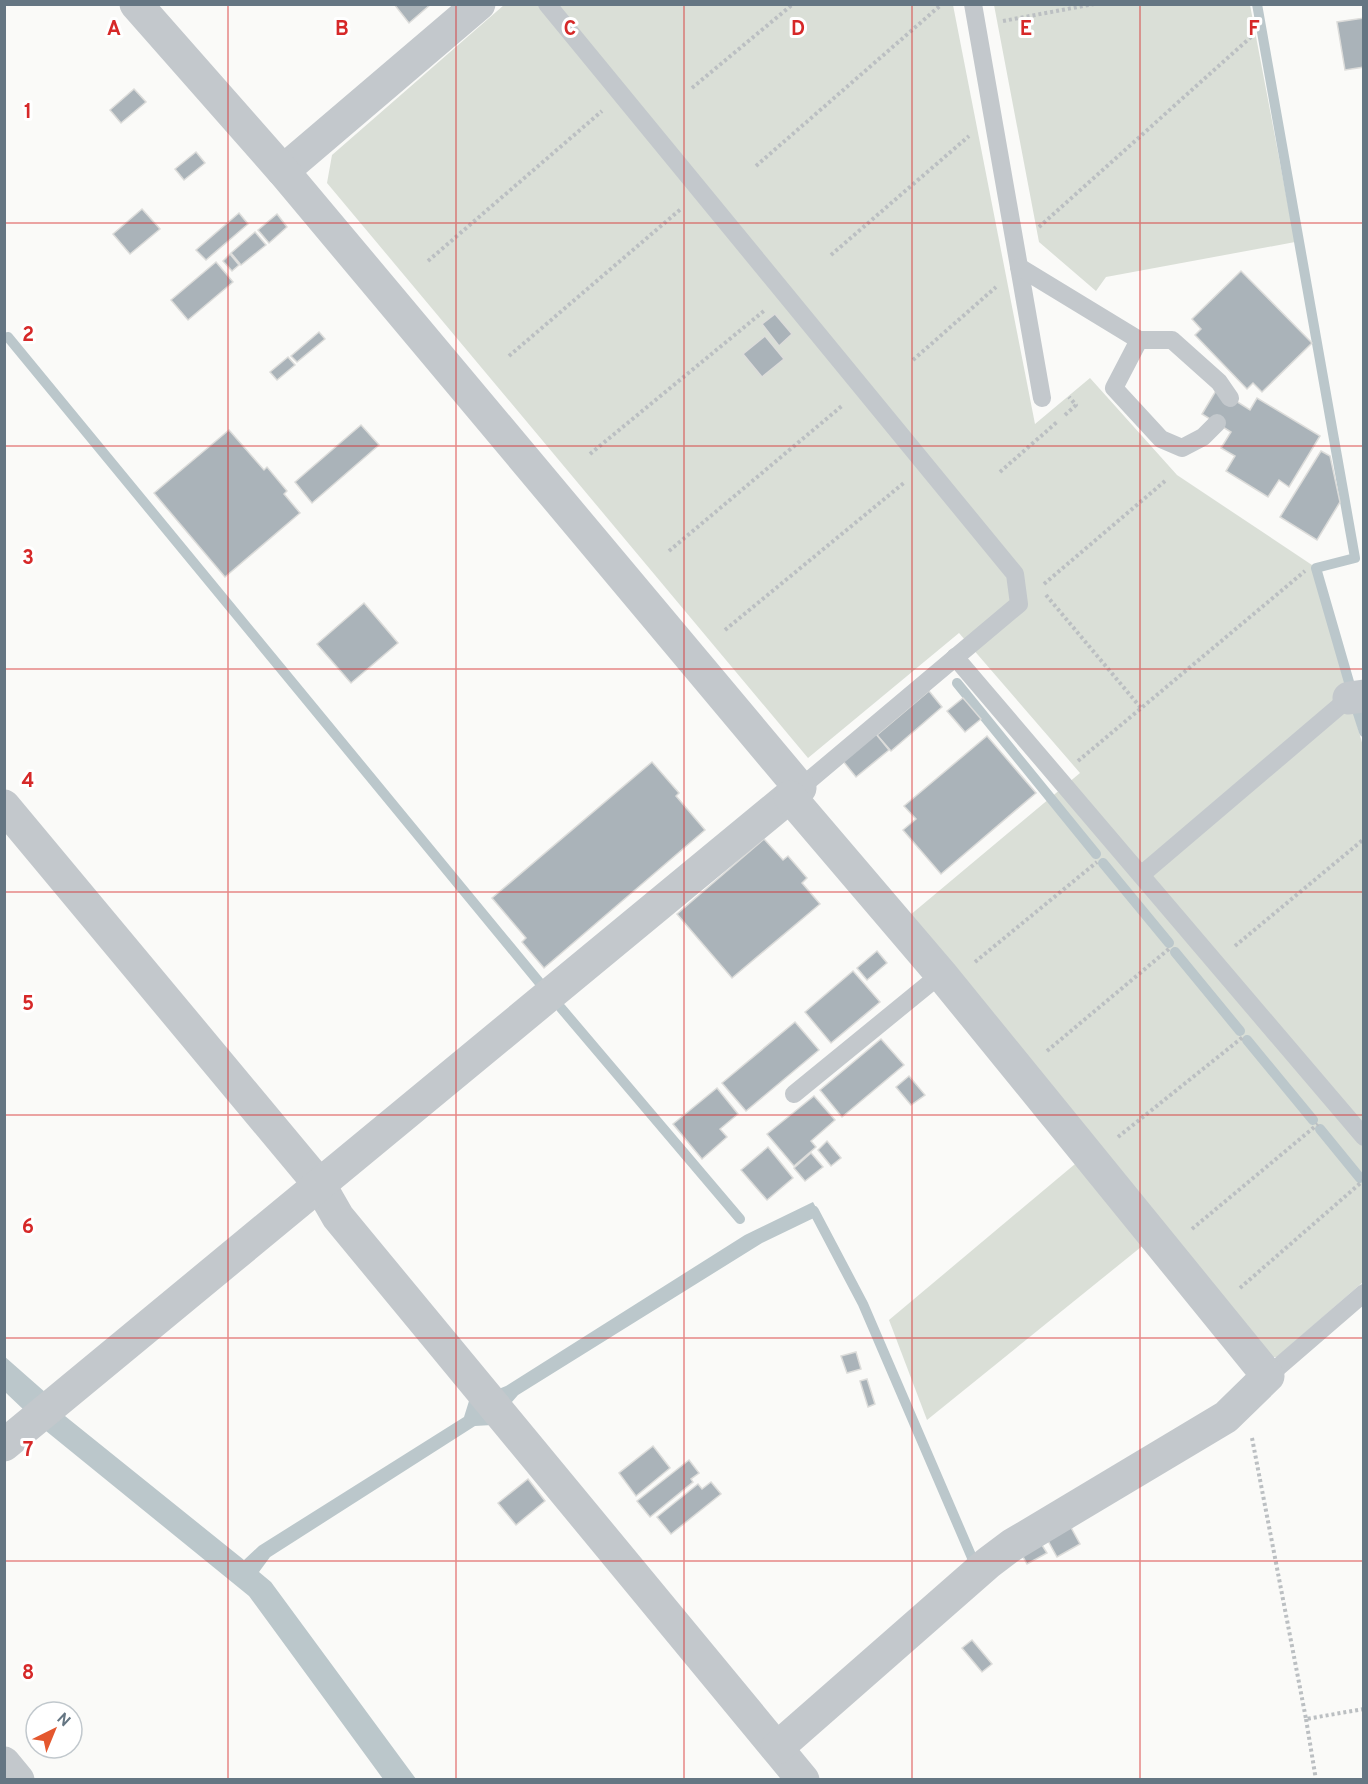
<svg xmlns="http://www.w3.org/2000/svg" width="1368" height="1784" viewBox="0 0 1368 1784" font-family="Overpass,sans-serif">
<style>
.green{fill:#dadfd7}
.water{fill:#bbc7cb}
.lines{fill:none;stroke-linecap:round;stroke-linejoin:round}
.stream{stroke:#bbc7cb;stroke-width:10}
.building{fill:#aab3b9;stroke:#dcdcda;stroke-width:1.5}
.path{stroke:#bbbfc2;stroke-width:4;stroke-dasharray:3 3;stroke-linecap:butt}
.lane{stroke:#c3c8cc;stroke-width:18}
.street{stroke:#c3c8cc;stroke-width:33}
.grid{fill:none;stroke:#d62828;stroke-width:1.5;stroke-opacity:0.55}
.grid-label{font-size:20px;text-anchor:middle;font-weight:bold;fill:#d62828;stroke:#fff;stroke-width:6;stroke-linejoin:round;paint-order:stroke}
</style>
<rect width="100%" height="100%" fill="#fafaf8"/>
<g class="green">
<polygon points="504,5 953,5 1035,424 1090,378 1177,475 1312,565 1363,746 1363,1282 1277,1357 1268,1357 909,916 1080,773 959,633 808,758 327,183 332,155"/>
<polygon points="994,5 1250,5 1295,242 1106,277 1096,291 1039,242"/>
<polygon points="1081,1159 1146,1243 927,1420 889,1320"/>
</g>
<polygon class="water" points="813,1202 820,1215 762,1243 518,1395 492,1425 475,1426 270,1557 259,1572 271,1582 416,1779 383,1779 249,1596 46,1431 5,1392 4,1356 46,1393 65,1416 244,1560 259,1546 464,1417 469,1401 506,1386 745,1235"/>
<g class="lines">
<g class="stream">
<polyline points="1257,4 1355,558 1316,568 1351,689"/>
<polyline points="8,337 539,982"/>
<polyline points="957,683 1096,854"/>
<polyline points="1355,704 1364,732"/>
<polyline points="1103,863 1169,943"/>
<polyline points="1175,952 1240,1031"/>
<polyline points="561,1008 740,1219"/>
<polyline points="1247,1040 1313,1120"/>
<polyline points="1320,1129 1360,1178"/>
<polyline points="809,1213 814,1211 863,1304 973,1560"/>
</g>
</g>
<g class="building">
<polygon points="394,4 431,4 409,23"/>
<polygon points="1364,18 1364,67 1345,70 1337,22"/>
<polygon points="134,89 146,102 121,123 110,110"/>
<polygon points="196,152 205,163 184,180 175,169"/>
<polygon points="142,209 160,229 130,254 113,234"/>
<polygon points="239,213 248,224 206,260 196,250"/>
<polygon points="277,214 287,227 269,243 258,230"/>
<polygon points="255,232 266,245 241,265 231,253"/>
<polygon points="230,254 239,265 232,271 223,261"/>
<polygon points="216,262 233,282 188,320 171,300"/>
<polygon points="1241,271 1312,343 1262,392 1253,383 1247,389 1195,335 1201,329 1192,319"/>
<polygon points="775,314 792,334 779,346 762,324"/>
<polygon points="319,332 325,339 297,362 291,356"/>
<polygon points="765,336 784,359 762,377 743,354"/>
<polygon points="288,357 295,365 277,380 270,372"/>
<polygon points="1217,389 1250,410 1257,398 1320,436 1289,487 1279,480 1268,497 1226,471 1235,456 1221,448 1231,432 1202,414"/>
<polygon points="361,425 379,445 312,503 295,482"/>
<polygon points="229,430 264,470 267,467 287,491 284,494 300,513 225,577 154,493"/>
<polygon points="1321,451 1330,456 1340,502 1317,540 1280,517"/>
<polygon points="364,603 398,643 351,683 317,644"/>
<polygon points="929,691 942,707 891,751 877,735"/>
<polygon points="963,698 981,719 965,732 947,711"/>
<polygon points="876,734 889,750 856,777 843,761"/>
<polygon points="987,736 1036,793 941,874 903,830 916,819 904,806"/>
<polygon points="652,762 679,793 676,796 705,830 544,968 522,942 526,938 492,898"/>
<polygon points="764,839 783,860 788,856 807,878 802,883 820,904 732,978 677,914"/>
<polygon points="877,951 887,963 867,980 857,968"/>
<polygon points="853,971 880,1002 831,1043 805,1012"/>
<polygon points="795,1022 819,1050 746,1111 722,1083"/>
<polygon points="881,1039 904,1065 842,1117 820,1090"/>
<polygon points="909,1076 925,1095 911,1105 896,1087"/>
<polygon points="717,1088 738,1114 720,1129 727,1137 702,1159 673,1124"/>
<polygon points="814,1096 835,1120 811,1141 816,1147 794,1166 767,1134"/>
<polygon points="827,1141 841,1158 831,1166 818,1150"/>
<polygon points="768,1147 793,1178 767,1200 741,1170"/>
<polygon points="811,1153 823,1167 805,1181 794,1168"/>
<polygon points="856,1352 861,1369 847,1373 841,1356"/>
<polygon points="867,1379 875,1404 868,1407 860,1381"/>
<polygon points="653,1446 670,1468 636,1496 619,1473"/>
<polygon points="689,1460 699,1473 691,1479 693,1482 650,1517 637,1501"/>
<polygon points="528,1479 545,1501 516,1525 498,1503"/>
<polygon points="711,1482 721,1494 671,1534 657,1517 698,1484 702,1489"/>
<polygon points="1069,1524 1080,1544 1057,1557 1046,1537"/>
<polygon points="1040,1542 1047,1553 1027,1564 1021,1553"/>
<polygon points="972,1640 992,1664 982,1672 962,1648"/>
</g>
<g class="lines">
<g class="path">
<polyline points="1003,21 1094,4"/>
<polyline points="692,88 793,4"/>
<polyline points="756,166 942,4"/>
<polyline points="1039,227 1251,37"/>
<polyline points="831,255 969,136"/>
<polyline points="428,261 602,111"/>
<polyline points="509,356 682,208"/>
<polyline points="913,360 996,287"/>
<polyline points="1065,415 1076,405 1069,397"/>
<polyline points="590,454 765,310"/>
<polyline points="1000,472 1057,422"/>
<polyline points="669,551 843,405"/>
<polyline points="1044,584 1165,481"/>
<polyline points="1046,595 1141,708"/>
<polyline points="725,630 905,482"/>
<polyline points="1078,761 1305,571"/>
<polyline points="1235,946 1364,839"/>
<polyline points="975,962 1097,862"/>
<polyline points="1047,1051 1170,948"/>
<polyline points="1118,1137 1243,1037"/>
<polyline points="1192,1229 1318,1124"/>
<polyline points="1240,1288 1364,1180"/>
<polyline points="1252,1438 1306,1719 1364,1709"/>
<polyline points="1306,1719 1316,1780"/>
</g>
<g class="lane">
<polyline points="547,4 1015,574 1019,604 800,788"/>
<polyline points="973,4 1042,398"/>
<polyline points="1019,267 1139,340 1172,340 1219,382 1230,398"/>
<polyline points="1139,340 1114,388 1161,439 1182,448 1203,437 1217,423"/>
<polyline points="955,657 1364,1137"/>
<polyline points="1141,875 1349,698"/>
<polyline points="794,1094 941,974"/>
<polyline points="1268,1376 1364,1293"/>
</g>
<g class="street">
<polyline points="283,171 479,4"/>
<polyline points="1349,698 1364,696"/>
<polyline points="4,806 319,1184 338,1217 803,1780"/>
<polyline points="4,1445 800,788 283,171 136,4"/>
<polyline points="777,1748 988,1563 1012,1545 1226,1417 1268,1376 941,974 790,797"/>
<polyline points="4,1763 18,1780"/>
</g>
</g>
<path class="grid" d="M228 4V1780M456 4V1780M684 4V1780M912 4V1780M1140 4V1780M4 223H1364M4 446H1364M4 669H1364M4 892H1364M4 1115H1364M4 1338H1364M4 1561H1364"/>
<g class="grid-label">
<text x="114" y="35">A</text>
<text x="342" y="35">B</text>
<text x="570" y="35">C</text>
<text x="798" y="35">D</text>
<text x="1026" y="35">E</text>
<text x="1254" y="35">F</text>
<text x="28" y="118">1</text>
<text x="28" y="341">2</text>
<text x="28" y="564">3</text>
<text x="28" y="787">4</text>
<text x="28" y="1010">5</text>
<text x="28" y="1233">6</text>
<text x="28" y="1456">7</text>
<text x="28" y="1679">8</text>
</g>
<rect width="1368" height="1784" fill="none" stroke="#657683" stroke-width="12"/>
<g transform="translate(54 1730) rotate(43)"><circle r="28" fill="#ffffff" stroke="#c1c8cd" stroke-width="1.5"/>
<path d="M0-4.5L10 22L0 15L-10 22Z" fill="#e4572e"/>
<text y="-9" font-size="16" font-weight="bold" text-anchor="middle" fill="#657683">N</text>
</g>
</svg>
